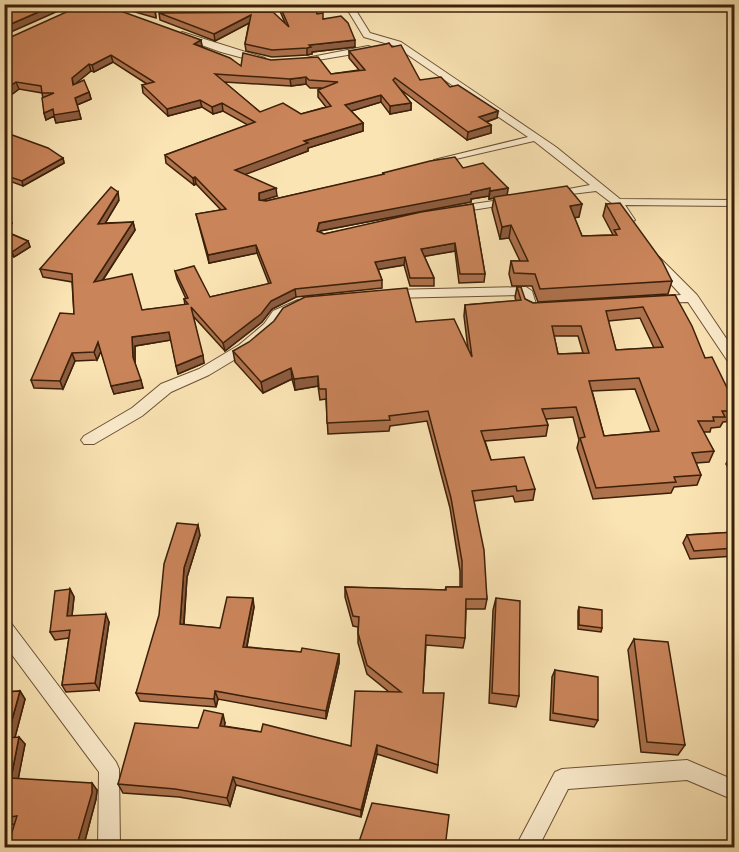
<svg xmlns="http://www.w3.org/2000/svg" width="739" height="852" viewBox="0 0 739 852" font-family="'Libre Caslon Text',serif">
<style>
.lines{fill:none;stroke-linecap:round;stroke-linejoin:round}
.minor-casing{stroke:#6c5134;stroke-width:2}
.minor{fill:#fcedce;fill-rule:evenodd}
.wall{fill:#ae724d;stroke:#3c2009;stroke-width:1.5;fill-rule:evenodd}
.shaded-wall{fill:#8d5c3f;stroke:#3c2009;stroke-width:1.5}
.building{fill:#ca845a;stroke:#3c2009;stroke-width:1.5;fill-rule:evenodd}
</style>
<rect width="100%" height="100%" fill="#fbe4b4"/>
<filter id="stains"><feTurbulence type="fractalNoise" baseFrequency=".00333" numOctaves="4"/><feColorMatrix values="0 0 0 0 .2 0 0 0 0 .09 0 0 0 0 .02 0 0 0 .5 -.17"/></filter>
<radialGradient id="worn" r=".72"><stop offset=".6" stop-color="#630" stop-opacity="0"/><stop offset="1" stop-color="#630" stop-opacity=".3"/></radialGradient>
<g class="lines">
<defs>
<g id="minor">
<polygon points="344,4 352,4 370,33 401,42 556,147 620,199 734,200 734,206 625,205 635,220 629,223 625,222 613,204 596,191 547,197 547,193 590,185 534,141 434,164 434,160 528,137 395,46 364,37"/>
<polygon points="182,32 265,58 266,60 262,63 221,52 179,37 178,35"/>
<polygon points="368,46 371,47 371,51 300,63 296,60"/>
<polygon points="513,198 519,201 517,203 453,213 447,210 453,207"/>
<polygon points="655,256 659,257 697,295 734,350 734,365 729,363 688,302 654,303 653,300 654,297 681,295 649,260"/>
<polygon points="526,287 532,291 536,304 547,305 549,308 547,311 526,311 521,295 390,298 384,294 390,290"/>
<polygon points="298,300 304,304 303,307 283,317 274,330 249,351 209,375 171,392 142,416 94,444 84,444 81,440 84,436 132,408 161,384 199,369 239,345 264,324 273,311"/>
<polygon points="4,621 11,623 116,762 119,769 120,848 98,848 99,772 4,644"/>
<polygon points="687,760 734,780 734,800 687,780 568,789 538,848 515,848 555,772 562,769"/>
</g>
</defs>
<use href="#minor" class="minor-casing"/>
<use href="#minor" class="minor"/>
</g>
<g class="wall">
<polygon points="107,4 179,4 155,9 156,18"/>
<polygon points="277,4 314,4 317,14 355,47 312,52 312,54 307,55 272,57 246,51 245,44 249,23 215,41 160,20 159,13 285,23"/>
<path d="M4 37 201 40 202 47 241 66 331 74 359 70 349 58V51L392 47 420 80 450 87 498 111 497 118 487 122 491 125V133L467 140 400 89 411 103V110L390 114 381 102 351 111 363 123V131L308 148V151L245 174 277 196 262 200 266 201 383 175V173L463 168 508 188 507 195 579 217H574L582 236 613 235 603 216 606 204 672 281 668 294 538 302 532 286H512L509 274 511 261H520L509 238 500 239 492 209 494 198 489 199V196L471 199V202L320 231 319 232 324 234 473 204 485 274 484 282 459 283 455 251 424 256 434 278V286H410L404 265 378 269 382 280V288L296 297 272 309 262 322 225 351 193 316 204 363 178 374 171 340 135 346V364L143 388 114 394 101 351 97 360 75 361 63 389 34 388 31 380 74 314 72 282 43 277 40 269 119 200 105 223 133 222 135 230 103 280 142 310 185 305 184 299H186L177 279 175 271 210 297 269 284 257 253 209 263 196 214 221 210 196 184 194 185 166 163 165 155 248 125 223 111 213 114 202 107 168 116 143 93 142 85 147 84 113 62 94 72 91 71 74 84 89 92 91 99 77 105 81 119 56 123 54 116 46 120 44 113 43 98 42 93 19 89 7 98H4ZM224 82 291 86 306 84 310 88H322L318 90V97L326 107 301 114 260 112Z"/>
<polygon points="4,132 63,158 64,163 23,186 7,180 4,181"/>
<polygon points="4,217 12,223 5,231 28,241 30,247 14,257 4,253"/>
<path d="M517 287 525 299 533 303 675 295 705 358 735 411V418L733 421 723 422 720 427 711 428 710 432H703L714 451 709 462 696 463 701 475 697 485 674 487 671 493 593 499 577 448 579 440 573 417 546 419 548 425 546 436 485 441 491 460 535 489 533 500 515 502 513 496 474 501 487 599 485 609H466L465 638 463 648 426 645 423 693 438 765 437 773 377 754 361 817 236 785 230 806 179 797 123 793 118 784 198 728 225 723 224 726 351 746 389 692 367 674 358 643V627L353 626 345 597V587L445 590 446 587H460V571L450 508 427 421 390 426 389 431 328 434 326 399 320 400 318 386 295 390 292 379 263 393 235 362 233 351 416 322 468 349 464 316 465 305 516 301 515 297ZM640 318 654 348 616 350 608 321ZM554 336H578L583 353 558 354ZM635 389 651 432 604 436 592 391Z"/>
<polygon points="730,456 735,456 735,480 726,464"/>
<polygon points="735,518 735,532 731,524"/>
<polygon points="735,532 735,556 690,559 683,543 687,535"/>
<polygon points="200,535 187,577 184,625 220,628 254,607 247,647 301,652 339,654 339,663 326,719 218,699 216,707 140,701 136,693"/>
<polygon points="70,589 74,597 72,616 109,622 99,690 66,692 62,685 69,638 55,640 50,632"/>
<polygon points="496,598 519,696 516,707 489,703 493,610"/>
<polygon points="735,598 735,609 729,606"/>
<polygon points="579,607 602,628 601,632 578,629 578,611"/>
<polygon points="634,639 685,745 678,755 641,752 628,650"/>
<polygon points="555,670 598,720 594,727 550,720 552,677"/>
<polygon points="20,691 25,699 15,737 25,744 18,779 97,790 96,799 83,848 7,848 15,824 4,825 4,692"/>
</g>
<g class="shaded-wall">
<polygon points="57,4 74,4 4,35 4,27"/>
<polygon points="154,4 179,4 155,9 156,18"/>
<polygon points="251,15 251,22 215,41 214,34"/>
<polygon points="201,40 202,47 194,44"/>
<polygon points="355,40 355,47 312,52 312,54 307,55 307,48 309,45"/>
<polygon points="111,55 113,62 94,72 92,65"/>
<polygon points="89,64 91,71 74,85 75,92 72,78"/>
<polygon points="306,77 306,84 291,86 290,79"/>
<polygon points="16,82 19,89 7,98 4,90"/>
<polygon points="89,92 91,99 77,105 75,98"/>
<polygon points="381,95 381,102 345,113 345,105"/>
<polygon points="200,100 202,107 168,116 167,109"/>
<polygon points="222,103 223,111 213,114 212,107"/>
<polygon points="411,103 411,110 390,114 390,106"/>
<polygon points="53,109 79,111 81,119 56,123 54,116 46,120 44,113"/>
<polygon points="498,111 497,118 479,124 479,117"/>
<polygon points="363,123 363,131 308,148 308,151 236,178 235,170 304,141"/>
<polygon points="491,125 491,133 467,140 468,132"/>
<polygon points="63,158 64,163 23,186 22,181"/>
<polygon points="195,177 196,184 194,185 193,178"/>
<polygon points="276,188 277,196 260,201 260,207 259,193"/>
<polygon points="490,188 489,196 471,199 471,202 320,231 318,239 317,231 319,223"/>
<polygon points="508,188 507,196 489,199 490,191"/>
<polygon points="118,192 119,200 100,232 98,224"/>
<polygon points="582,204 579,217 567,219 570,206"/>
<polygon points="10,218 12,223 4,232 4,224"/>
<polygon points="133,222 135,230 96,290 94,282"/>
<polygon points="511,225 509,238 500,239 502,227"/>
<polygon points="28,241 30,247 14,257 12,252"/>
<polygon points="455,243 455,251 421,257 421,249"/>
<polygon points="256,245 257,253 209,263 208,255"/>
<polygon points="405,257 404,265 375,270 375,262"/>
<polygon points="295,289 296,297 272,309 262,322 225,351 223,343 271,301"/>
<polygon points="169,332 171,340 135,346 135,365 133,357 132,337"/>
<polygon points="98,342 101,351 97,360 94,352"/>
<polygon points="72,353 75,361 63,389 60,381"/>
<polygon points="203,355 204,363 178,374 176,366"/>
<polygon points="291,368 292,379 263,393 261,382"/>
<polygon points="318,376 318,386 295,390 294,379"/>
<polygon points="141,380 143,388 114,394 111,386"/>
<polygon points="198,525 200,535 187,577 183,633 180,624 184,568"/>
<polygon points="70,589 74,597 71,624 67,616"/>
<polygon points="253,598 254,607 245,656 243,647"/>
<polygon points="106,614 109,622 99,690 95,683"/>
<polygon points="339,654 339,663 326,719 326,711"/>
<polygon points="20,691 25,699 13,745 7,738"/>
<polygon points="215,691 218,699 216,707 214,699"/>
<polygon points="223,714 225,723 223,734 220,726"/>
<polygon points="19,737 25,744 17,785 11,778"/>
<polygon points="377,745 377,754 361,817 361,810"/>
<polygon points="233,777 236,785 230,806 227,798"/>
<polygon points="92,783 97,790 96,799 83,848 76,848"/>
</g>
<g class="building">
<polygon points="4,4 57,4 4,27"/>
<path d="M84 4H90L115 9 201 40 194 44 230 58 241 66 243 53 271 60 318 57 331 74 365 70 349 51 386 44 389 43 392 47 401 45 420 80 441 77 450 87 458 85 498 111 479 117 491 125 468 132 395 78 393 80 411 103 390 106 381 95 345 105 363 123 304 141 308 143 235 170 276 188 259 193V200L266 201 384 174 383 173 430 161 455 157 463 168 483 163 508 188 490 191V188L471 192V194L319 223 317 231 324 234 421 212 473 204 485 274H460L455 243 421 249 434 278H410L405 257 375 262 382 280 295 289 271 301 261 314 223 343 191 307 203 355 176 366 169 332 132 337 133 357 141 380 111 386 98 342 94 352 72 353 60 381 31 380 60 313 74 314 72 274 40 269 111 187 118 192 98 224 133 222 94 282 132 274 142 310 188 304 184 299 188 298 175 271 194 266 210 297 271 283 256 245 208 255 196 214 226 209 195 177 193 178 165 155 255 122 222 103 212 107 200 100 167 109 142 85 154 82 111 55 92 65 89 64 72 78 73 85 84 80 89 92 75 98 79 111 54 115 53 109 44 113 42 98 54 93H42L41 86 16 82 4 90V37H11ZM215 74 290 79 306 77 309 80 338 82 318 90 331 106 301 114 283 103 260 112Z"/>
<polygon points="129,4 154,4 154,11"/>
<polygon points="279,4 314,4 317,14 323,13 323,19 341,16 348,23 355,40 309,45 311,47 307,48 272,50 245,44 251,15 214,34 159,13 273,12 289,27"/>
<polygon points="4,132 48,148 63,158 22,181 4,175"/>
<polygon points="567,186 582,204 570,206 582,236 617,235 614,230 620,229 606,204 620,203 662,261 672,281 540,289 535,274 514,273 511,261 528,261 511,225 502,227 494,197"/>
<polygon points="4,217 10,218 4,224"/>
<polygon points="4,231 28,241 12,252 4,248"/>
<path d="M517 287H521L525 299 533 303 675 295 692 326 705 358 712 357 735 404V411H722L725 417H713L714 421H698L714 451 692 453 701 475 674 477 676 482 596 488 580 438 585 437 576 407 542 409 548 425 481 431 491 460 524 457 535 489 517 491 516 486 472 491 484 550 487 599H466L465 638 426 635 423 693H444L438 765 377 745 361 810 233 777 227 798 175 789 118 784 135 723 198 728 204 710 223 714 220 726 261 732 263 724 351 746 355 691 401 692 367 665 358 633 359 617 353 616 345 587 446 590V587H462V561L451 498 428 411 389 416 390 420 327 423 326 389H319L318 376 294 379 291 368 261 382 233 351 249 342 274 321 283 308 305 297 407 288 416 322 454 319 472 357 465 305 521 300ZM643 307 663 347 616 350 606 311ZM552 326H581L589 353 558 354ZM639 378 659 431 604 436 589 381Z"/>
<polygon points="730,456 735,456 735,465"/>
<polygon points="177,523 198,525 184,568 180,624 220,628 227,597 253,598 243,647 301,652 302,648 339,654 326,711 215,691 214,699 136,693 159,615 164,564"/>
<polygon points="735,532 735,548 694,551 687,535"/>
<polygon points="70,589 67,616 106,614 95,683 62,685 70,630 50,632 55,591"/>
<polygon points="496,598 520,601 519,696 492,693"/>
<polygon points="579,607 602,610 602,628 579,625"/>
<polygon points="634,639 668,642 685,745 647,742"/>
<polygon points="555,670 598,677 598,720 553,713"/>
<polygon points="20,691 7,738 19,737 11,778 92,783 92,793 76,848 7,848 17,816 4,818 4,692"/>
<polygon points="372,803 449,815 445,848 357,848"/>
</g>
<rect width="739" height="852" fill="none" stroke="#fbe4b4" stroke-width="24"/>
<rect x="6" y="6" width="727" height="840" fill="none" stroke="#3c2009" stroke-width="3"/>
<rect x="12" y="12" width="715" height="828" fill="none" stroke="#3c2009" stroke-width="1.5"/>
<rect width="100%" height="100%" filter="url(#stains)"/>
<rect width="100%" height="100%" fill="url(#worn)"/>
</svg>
